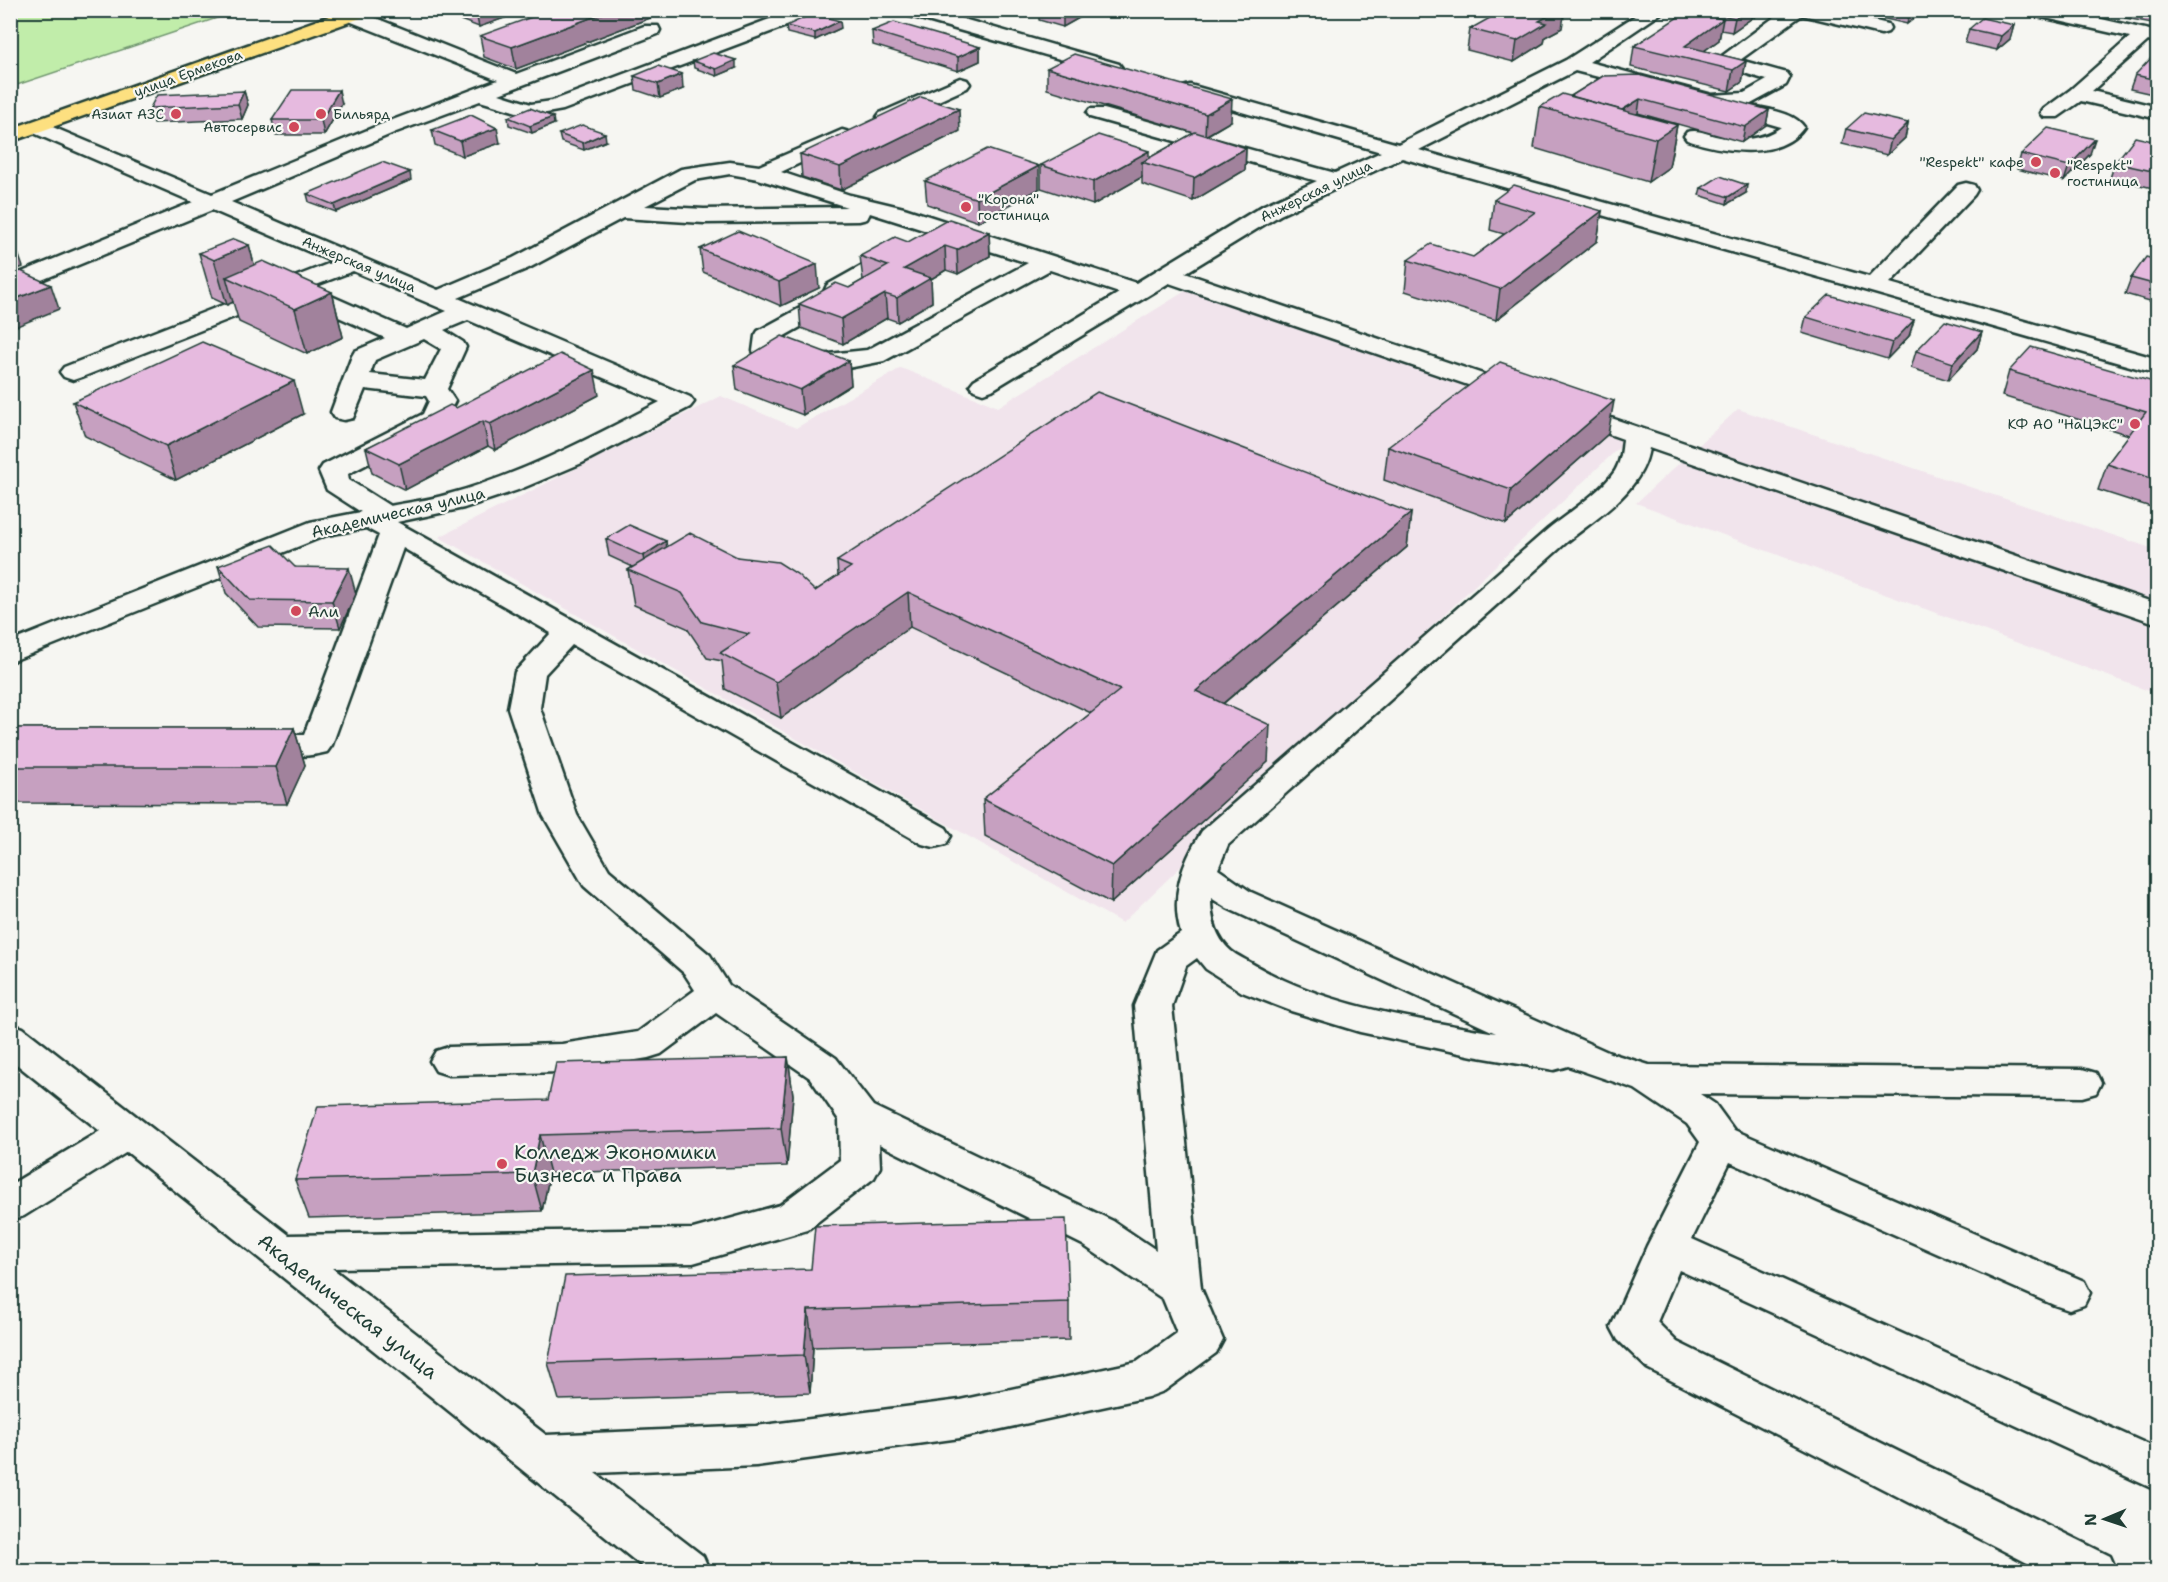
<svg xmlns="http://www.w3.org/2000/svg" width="2168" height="1582" viewBox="0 0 2168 1582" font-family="'Shantell Sans',sans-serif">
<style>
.built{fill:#f1e4ec}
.green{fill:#c1edaa;stroke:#70956f;stroke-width:1.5}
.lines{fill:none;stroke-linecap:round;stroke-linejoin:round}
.minor-casing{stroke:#1f3d34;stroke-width:5}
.major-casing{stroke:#1f3d34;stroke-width:5}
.minor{fill:#f6f6f2;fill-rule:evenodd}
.major{fill:#fde080;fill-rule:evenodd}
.wall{fill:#c6a0c0;stroke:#1f3d34;stroke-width:1.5}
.shaded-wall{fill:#a1829c;stroke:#1f3d34;stroke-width:1.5}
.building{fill:#e6badf;stroke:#1f3d34;stroke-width:1.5}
.poi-dot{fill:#d1495b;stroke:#f6f6f2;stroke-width:2}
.labels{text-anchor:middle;stroke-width:4.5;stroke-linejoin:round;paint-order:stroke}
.far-street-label{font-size:14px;fill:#1f3d34;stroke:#f6f6f2}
.far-poi-label{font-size:14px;fill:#1f3d34;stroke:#f6f6f2;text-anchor:end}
.street-label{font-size:16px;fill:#1f3d34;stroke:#f6f6f2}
.poi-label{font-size:16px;fill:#1f3d34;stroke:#f6f6f2;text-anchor:start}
.near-poi-label{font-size:20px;fill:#1f3d34;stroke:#f6f6f2;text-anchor:start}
.near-street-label{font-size:20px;fill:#1f3d34;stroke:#f6f6f2}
</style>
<rect width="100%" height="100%" fill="#f6f6f2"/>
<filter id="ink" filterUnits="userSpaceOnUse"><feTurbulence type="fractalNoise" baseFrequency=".0167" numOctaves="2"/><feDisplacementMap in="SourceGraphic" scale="12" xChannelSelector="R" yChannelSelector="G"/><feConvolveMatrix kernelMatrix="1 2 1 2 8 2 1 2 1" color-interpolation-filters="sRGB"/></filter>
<g filter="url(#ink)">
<g class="built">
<polygon points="1187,290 1630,437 1122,923 439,537 721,396 796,428 901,368 998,407"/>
<polygon points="1738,409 2157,550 2157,694 1636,503"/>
</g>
<polygon class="green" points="11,10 238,10 238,11 11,87"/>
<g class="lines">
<defs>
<g id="minor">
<polygon points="901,10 932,10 1119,64 1122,68 1119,72 1105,72 903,14"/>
<path d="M1644 10H1666L1589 62 1712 95 1744 93 1767 80 1721 66 1718 59 1784 10H1829L1888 24 1890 28 1888 32 1881 34 1802 15 1740 60 1787 73 1790 77 1786 85 1749 105C1766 110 1793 111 1804 127 1780 162 1720 151 1687 140L1684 136 1687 132C1697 129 1705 133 1715 136 1737 141 1763 141 1781 127L1719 109 1717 107 1575 71 1419 150 1869 277 1958 185 1966 183 1974 185 1977 190 1974 195 1890 283 2158 359V374L1402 158 1280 215 1185 273 1527 389 1531 394 1527 399 1518 402 1509 399 1169 283 992 390 983 393 974 390 970 385 974 380 1119 293 1050 270 884 361 848 368 805 369 769 361 756 356 753 351 755 336 758 331 822 296 827 285 893 248 901 246 909 248 912 253 909 258 847 293 838 306 779 339 778 347 791 352 819 355 867 350 1028 263 870 213 867 219 859 221 704 223 623 218 529 268 458 298 690 397 694 402 690 407 582 463 518 490 464 508 397 522 946 828 951 836 946 844 934 847 922 844 572 645 545 674 540 708 577 815 609 870 710 955 729 985 836 1058 873 1106 1113 1221 1156 1250 1134 1006 1157 950 1181 933C1170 896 1182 863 1202 831L1548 529C1568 513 1601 492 1615 471 1621 461 1622 450 1623 439L1558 416 1554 411 1558 406 1567 403 1576 406 2158 604V624L1649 448C1643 490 1599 516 1568 541L1228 845 1218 869 1251 892 1610 1053 1649 1065 2082 1069 2096 1073 2101 1083 2096 1093 2082 1097 1700 1094 1715 1104 1734 1130 2084 1281 2090 1293 2084 1305 2069 1310 2054 1305 1730 1162 1692 1239 2158 1449V1491L1679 1270 1657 1322 1677 1342 2110 1556 2117 1572H2045L1647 1368 1618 1340 1611 1327 1647 1246 1700 1142 1687 1124 1635 1089 1568 1066 1554 1070 1473 1056 1360 1032 1291 1011 1242 992 1206 969 1197 958 1186 966 1172 1006 1201 1288 1223 1340 1216 1353 1164 1391 1148 1397 960 1438 756 1466 595 1473 703 1556 710 1572H649L127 1152 24 1216 10 1221V1185L100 1131 10 1059V1024L23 1028 289 1235 693 1229 780 1205 840 1160 839 1120 810 1078 716 1013 661 1054 648 1058 562 1072 449 1075 436 1071 430 1061 436 1051 449 1047 562 1044 638 1032 695 990 684 973 584 886 543 815 508 708 515 672 551 633 403 548 332 745 327 752C305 758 264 758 242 752L237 745 242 738 253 735H304L379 535 366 528 327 535 10 662V642L310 522 361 512 327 490 319 471 323 465 423 414 429 401 426 396 365 389 353 418 344 420 335 418 331 412 352 356 355 351 385 338 290 295 82 377 73 380 64 377 60 372 64 367 333 262 212 210 10 293V277L193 202 29 131 26 127 29 123 36 121 43 123 212 194 382 124 498 80 344 19 342 15 344 11H358L516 74 644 26H658L660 30 658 34 499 94 531 104 552 101 791 11 802 10 807 15 805 19 563 110 530 116 480 101 396 132 231 202 438 290 513 258 681 169 730 162 759 166 842 130 849 132 852 136 849 140 781 172 850 195 904 208 1136 283 1264 205 1317 181 1090 117 1087 113 1090 109H1104L1335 173 1381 152 1183 95 1180 91 1183 87 1190 85 1398 144 1566 60ZM730 174 758 179 847 207 704 209 645 206 695 180ZM353 271 447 311 406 329 311 287ZM468 320 660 402C592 437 523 474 449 494 430 500 410 502 390 506L349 480 348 474 443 425 455 401 447 389 466 347 463 342 444 330ZM424 339 441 349 425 380 370 374 375 360ZM1211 898 1227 908 1496 1033C1414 1019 1323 1006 1251 963 1245 959 1237 956 1231 951 1215 937 1211 918 1211 898ZM879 1144 1083 1245 1163 1299 1177 1333 1137 1362 960 1400 756 1426 546 1435 332 1268 693 1263 807 1230 874 1178 880 1167Z"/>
<polygon points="2026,10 2062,10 2158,32 2158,44 2148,41 2092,91 2158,107 2158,119 2081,101 2058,117 2044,117 2041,113 2044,109 2070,90 2130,37 2028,14"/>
<polygon points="960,78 967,80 970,84 967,88 894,121 880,121 877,117 880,113"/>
</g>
<polygon id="major" points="346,10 374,10 372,14 10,142 10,129"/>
</defs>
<use href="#minor" class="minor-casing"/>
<use href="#major" class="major-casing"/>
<use href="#minor" class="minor"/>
<use href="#major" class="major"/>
</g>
<g class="wall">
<polygon points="443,10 527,10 479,27 444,14"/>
<polygon points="1039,10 1086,10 1086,14 1063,27 1039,20"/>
<polygon points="1708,10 1764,10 1755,17 1752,17 1752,18 1732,32 1721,30 1719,40 1704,51 1746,61 1742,82 1729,91 1631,67 1634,46 1706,15 1706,12"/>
<polygon points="1847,10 1922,10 1921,13 1907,24"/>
<polygon points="2128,10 2157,10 2157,25 2154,25 2155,20 2152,23 2125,18"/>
<polygon points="663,13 516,69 484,57 480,36"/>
<polygon points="2014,25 2010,39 1997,50 1965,43 1969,29"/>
<polygon points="786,26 841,28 815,40 787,33"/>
<polygon points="1562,28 1545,37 1544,43 1514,62 1467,50 1470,29"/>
<polygon points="872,31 980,47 980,61 958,71 873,45"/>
<polygon points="2157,57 2157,95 2130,89 2135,75"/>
<polygon points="693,61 736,68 717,76 694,68"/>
<polygon points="1047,68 1231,121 1206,136 1246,148 1245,170 1193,201 1142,184 1142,177 1093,205 1041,188 1041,165 1149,158 1194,133 1047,89"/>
<polygon points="634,76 683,89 660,98 636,90"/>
<polygon points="1603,76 1769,110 1766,125 1742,142 1638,113 1636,114 1677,125 1669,167 1648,182 1534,148 1540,107 1571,96"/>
<polygon points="244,91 248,105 242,119 154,123 150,108"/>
<polygon points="342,104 324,135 276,135 272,120"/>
<polygon points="508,117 554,124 532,133 509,125"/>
<polygon points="1908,123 1905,138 1887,155 1842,144 1846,129"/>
<polygon points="432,130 500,143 463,156 435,145"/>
<polygon points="960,131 841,190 802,177 800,154"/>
<polygon points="559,134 606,141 584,150 561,142"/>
<polygon points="2157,142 2157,189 2110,178 2115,163"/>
<polygon points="2021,154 2090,154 2064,181 2017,169"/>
<polygon points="411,180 336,212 309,202 307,194"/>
<polygon points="925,181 1039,189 978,222 927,204"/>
<polygon points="1701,188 1746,193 1727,204 1699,195"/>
<polygon points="1494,200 1602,211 1597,241 1496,320 1405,291 1408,260 1473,257 1504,234 1490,230"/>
<polygon points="989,232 990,256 958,274 946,270 931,279 932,302 898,322 887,318 843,344 801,328 799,304 849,288 863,280 860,256 908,242"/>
<polygon points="249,245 254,265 332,292 343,337 307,354 239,322 233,302 227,305 212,298 199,253"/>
<polygon points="700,249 819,288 781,306 703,272"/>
<polygon points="2157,260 2157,303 2125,294 2131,278"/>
<polygon points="1806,317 1914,320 1909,336 1887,359 1802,333"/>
<polygon points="1982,332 1977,349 1948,380 1911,368 1916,351"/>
<polygon points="849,361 851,385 803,415 737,390 734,365"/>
<polygon points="2009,371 2157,383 2157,509 2098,490 2107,464 2129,435 2002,396"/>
<polygon points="599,395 495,450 488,446 405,490 372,473 366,448 456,408"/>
<polygon points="73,402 303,414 176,480 85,436"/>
<polygon points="1608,434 1506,524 1384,480 1388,447"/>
<polygon points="1411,513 1407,547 1223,704 1268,762 1111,903 985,836 983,799 1091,713 910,627 781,718 725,689 722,661 707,658 687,628 634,605 628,570 633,567 609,556 606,539 666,541 666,547 737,557 815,591 838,576 837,561"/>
<polygon points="218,566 295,567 356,594 340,628 258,627 226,593"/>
<polygon points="10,728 294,728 305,765 287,804 10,803"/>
<polygon points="788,1057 793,1095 787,1166 550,1173 542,1211 309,1218 295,1180 548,1100"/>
<polygon points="811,1269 1069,1302 1069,1340 813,1347 810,1393 559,1400 548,1363"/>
</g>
<g class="shaded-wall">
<polygon points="484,10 527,10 479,27 476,13"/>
<polygon points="612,10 662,10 663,13 516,69 512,47"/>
<polygon points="1068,10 1086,10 1086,14 1063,27 1063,13"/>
<polygon points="1559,10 1565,10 1562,28 1545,37 1544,43 1514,62 1517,41 1539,21"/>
<polygon points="1746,10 1753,10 1752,18 1732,32 1735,18"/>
<polygon points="1756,10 1764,10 1755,17"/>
<polygon points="1910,10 1922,10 1921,13 1907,24"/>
<polygon points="2157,13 2157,18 2156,18 2152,23 2154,16"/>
<polygon points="1723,19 1719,40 1691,60 1685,46"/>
<polygon points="840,21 841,28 815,40 815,33"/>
<polygon points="2014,25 2010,39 1997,50 2001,36"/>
<polygon points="980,47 980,61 958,71 958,57"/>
<polygon points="736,60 736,68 717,76 716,69"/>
<polygon points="1746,61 1742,82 1729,91 1733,70"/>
<polygon points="682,74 683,89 660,98 658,84"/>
<polygon points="339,90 342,104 324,135 321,120"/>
<polygon points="244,91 248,105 242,119 238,104"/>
<polygon points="1232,99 1231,121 1205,136 1206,114"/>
<polygon points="1640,99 1638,113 1616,128 1609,119"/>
<polygon points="959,109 960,131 841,190 840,167"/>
<polygon points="1769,110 1766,125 1742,142 1745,127"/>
<polygon points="553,117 554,124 532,133 530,126"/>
<polygon points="1908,123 1905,138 1887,155 1891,140"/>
<polygon points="1677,125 1669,167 1648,182 1656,139"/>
<polygon points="497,128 500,143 463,156 460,141"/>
<polygon points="605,133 606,141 584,150 583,143"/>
<polygon points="2095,139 2090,154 2064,181 2069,166"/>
<polygon points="1246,148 1245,170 1193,201 1194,178"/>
<polygon points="1149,151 1149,164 1142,162 1142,177 1093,205 1093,182"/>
<polygon points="1039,166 1039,189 978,222 977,199"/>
<polygon points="410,172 411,180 336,212 334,205"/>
<polygon points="1747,185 1746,193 1727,204 1728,197"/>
<polygon points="1602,211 1597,241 1496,320 1500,289"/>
<polygon points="989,232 990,256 958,274 957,250"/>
<polygon points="12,236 23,267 10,272 10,237"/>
<polygon points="249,245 261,290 226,277 233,302 227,305 214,260"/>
<polygon points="945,246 946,270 931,279 932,302 898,322 897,298 904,269"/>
<polygon points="817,264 819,288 781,306 779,282"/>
<polygon points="51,285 59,309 10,329 10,301"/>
<polygon points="332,292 343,337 307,354 295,309"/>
<polygon points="885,294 887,318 843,344 841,319"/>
<polygon points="1914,320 1909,336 1887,359 1892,343"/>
<polygon points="1982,332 1977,349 1948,380 1953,363"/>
<polygon points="849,361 851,385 803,415 800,390"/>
<polygon points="594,370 599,395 495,450 490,424"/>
<polygon points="294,381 303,414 176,480 166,446"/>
<polygon points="1614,401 1608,434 1506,524 1511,490"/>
<polygon points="483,421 488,446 405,490 399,464"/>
<polygon points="1411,513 1407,547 1194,728 1196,691"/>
<polygon points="666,541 668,559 646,573 643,556"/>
<polygon points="349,568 356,594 340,628 332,601"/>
<polygon points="908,592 910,627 781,718 776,682"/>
<polygon points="1270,725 1268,762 1111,903 1112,866"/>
<polygon points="294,728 305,765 287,804 276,767"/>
<polygon points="788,1057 793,1095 787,1166 781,1128"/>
<polygon points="540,1135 550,1173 542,1211 532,1174"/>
<polygon points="808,1310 813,1347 810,1393 804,1355"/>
</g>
<g class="building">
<polygon points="469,10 484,10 476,13"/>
<polygon points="551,10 612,10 512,47 480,36"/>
<polygon points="1054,10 1068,10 1063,13"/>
<polygon points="1504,10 1559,10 1539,21 1547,23 1517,41 1470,29"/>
<polygon points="1708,10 1746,10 1735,18 1706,12"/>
<polygon points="2128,10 2157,10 2157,13 2154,16"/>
<polygon points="1687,11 1723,19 1685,46 1746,61 1733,70 1634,46"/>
<polygon points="812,14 840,21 815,33 786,26"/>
<polygon points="1982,18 2014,25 2001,36 1969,29"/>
<polygon points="894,22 980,47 958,57 872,31"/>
<polygon points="713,53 736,60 716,69 693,61"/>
<polygon points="1074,54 1232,99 1206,114 1047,68"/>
<polygon points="2153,56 2157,57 2157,80 2135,75"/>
<polygon points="658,66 682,74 658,84 634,76"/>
<polygon points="1639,75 1769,110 1745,127 1640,99 1622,110 1571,96 1603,76"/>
<polygon points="292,90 339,90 321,120 272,120"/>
<polygon points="244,91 238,104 150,108 157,95"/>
<polygon points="1562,94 1677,125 1656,139 1540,107"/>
<polygon points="921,97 959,109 840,167 800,154"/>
<polygon points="530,108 553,117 530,126 508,117"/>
<polygon points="1864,113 1908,123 1891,140 1846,129"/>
<polygon points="471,115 497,128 460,141 432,130"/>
<polygon points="582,125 605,133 583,143 559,134"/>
<polygon points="2048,128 2095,139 2069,166 2021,154"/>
<polygon points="1195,132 1246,148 1194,178 1142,162"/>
<polygon points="1098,135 1149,151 1093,182 1041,165"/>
<polygon points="2135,137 2157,142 2157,172 2115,163"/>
<polygon points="987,149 1039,166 977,199 925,181"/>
<polygon points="382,162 410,172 334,205 307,194"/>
<polygon points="1720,176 1747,185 1728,197 1701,188"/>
<polygon points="1514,185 1602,211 1500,289 1408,260 1431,244 1473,257 1535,212 1494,200"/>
<polygon points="949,219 989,232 957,250 945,246 904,269 931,278 897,298 885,294 841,319 799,304 836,283 849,288 888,266 860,256 895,237 908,242"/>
<polygon points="738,231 817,264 779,282 700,249"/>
<polygon points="234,239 249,245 214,260 199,253"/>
<polygon points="2146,257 2157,260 2157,285 2131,278"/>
<polygon points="263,261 332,292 295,309 226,277"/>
<polygon points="21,271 51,285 10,301 10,275"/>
<polygon points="1829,295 1914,320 1892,343 1806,317"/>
<polygon points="1945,321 1982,332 1953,363 1916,351"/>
<polygon points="782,336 849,361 800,390 734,365"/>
<polygon points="202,342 294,381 166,446 73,402"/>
<polygon points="2031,347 2157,383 2157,480 2107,464 2146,412 2009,371"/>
<polygon points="560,354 594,370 490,424 483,421 399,464 366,448 450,405 456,408"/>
<polygon points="1500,362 1614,401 1511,490 1388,447"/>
<polygon points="1097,392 1411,513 1196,691 1270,725 1112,866 983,799 1120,690 908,592 776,682 720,653 749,634 702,622 682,593 628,570 690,533 737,557 778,562 797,574 815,591 851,567 837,561"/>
<polygon points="629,525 666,541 643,556 606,539"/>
<polygon points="273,545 295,567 349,568 332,601 250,600 218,566"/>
<polygon points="10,728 294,728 276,767 10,767"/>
<polygon points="788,1057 781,1128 540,1135 532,1174 295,1180 318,1106 548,1100 556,1063"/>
<polygon points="1066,1219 1069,1302 808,1310 804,1355 548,1363 565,1276 811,1269 815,1226"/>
</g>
</g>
<g class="poi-dot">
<circle cx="176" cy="114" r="6"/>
<circle cx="321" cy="114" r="6"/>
<circle cx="294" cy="127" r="6"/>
<circle cx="2036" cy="162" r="6"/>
<circle cx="2055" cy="173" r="6"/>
<circle cx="966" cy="207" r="6"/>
<circle cx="2135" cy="424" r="6"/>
<circle cx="296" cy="611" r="6"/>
<circle cx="502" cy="1164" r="6"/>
</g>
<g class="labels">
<g class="far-street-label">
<text transform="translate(188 73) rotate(-20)" y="5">улица Ермекова</text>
<text transform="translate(1316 191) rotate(-26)" y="5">Анжерская улица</text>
<text transform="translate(359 264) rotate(23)" y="5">Анжерская улица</text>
</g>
<g class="far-poi-label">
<text x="164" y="119">Азиат АЗС</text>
<text x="333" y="119" text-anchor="start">Бильярд</text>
<text x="282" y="132">Автосервис</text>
<text x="2024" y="167">"Respekt" кафе</text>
<text x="2067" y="170" text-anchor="start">"Respekt"<tspan x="2067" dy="16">гостиница</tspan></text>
<text x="978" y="204" text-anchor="start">"Корона"<tspan x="978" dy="16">гостиница</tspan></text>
<text x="2123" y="429">КФ АО "НаЦЭкС"</text>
</g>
<g class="street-label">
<text transform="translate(398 512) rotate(-13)" y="6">Академическая улица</text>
</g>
<g class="poi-label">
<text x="308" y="617">Али</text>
</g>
<g class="near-poi-label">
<text x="514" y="1159">Колледж Экономики<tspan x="514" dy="23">Бизнеса и Права</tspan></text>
</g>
<g class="near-street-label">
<text transform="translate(348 1306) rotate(38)" y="7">Академическая улица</text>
</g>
</g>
<rect width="2168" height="1582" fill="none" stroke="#f6f6f2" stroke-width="36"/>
<rect x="18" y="18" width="2132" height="1546" fill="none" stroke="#1f3d34" stroke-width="2" filter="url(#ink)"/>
<g transform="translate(2105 1519) rotate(268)" stroke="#f6f6f2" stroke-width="4.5" paint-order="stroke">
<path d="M0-4.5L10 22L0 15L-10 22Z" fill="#1f3d34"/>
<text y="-9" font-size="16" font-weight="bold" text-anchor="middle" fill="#1f3d34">N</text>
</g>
</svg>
